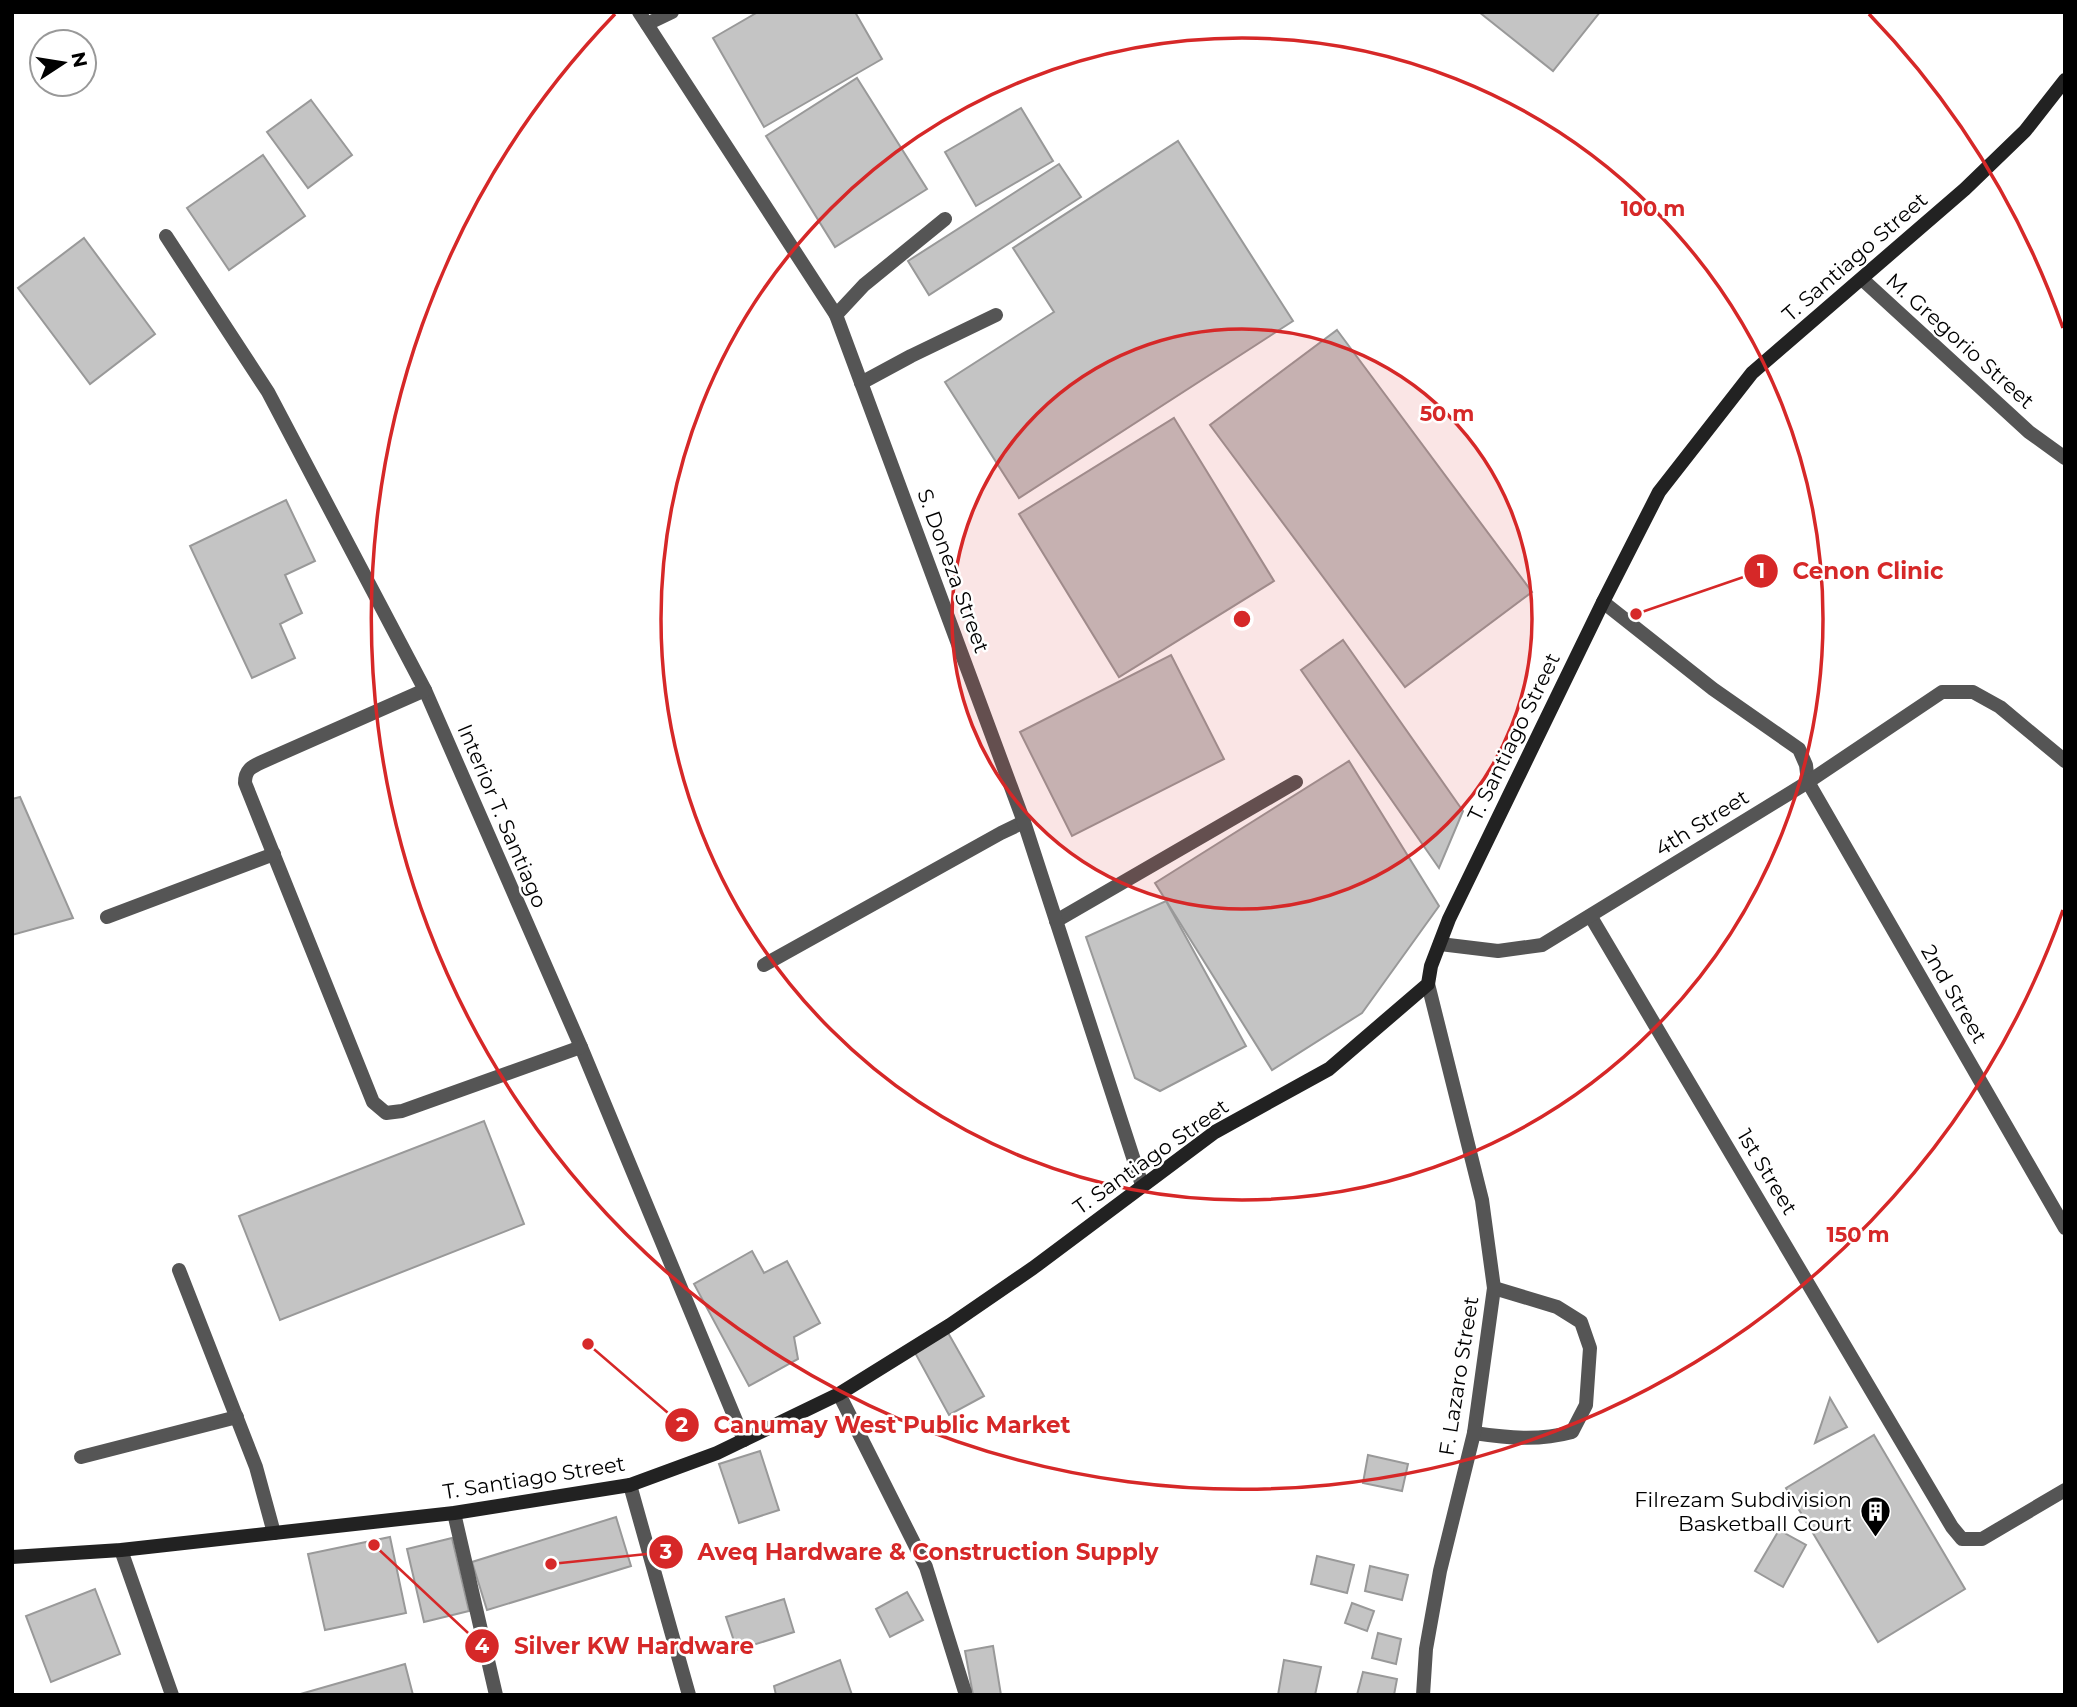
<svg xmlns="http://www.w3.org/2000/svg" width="2077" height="1707" viewBox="0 0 2077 1707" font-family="Montserrat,sans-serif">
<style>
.building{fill:#c4c4c4;stroke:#999;stroke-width:2}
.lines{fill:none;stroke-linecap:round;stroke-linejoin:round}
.service{stroke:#555;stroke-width:14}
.minor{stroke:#555;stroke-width:14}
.tertiary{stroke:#555;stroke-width:14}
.secondary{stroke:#222;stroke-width:14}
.ring{fill:none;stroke:#d62828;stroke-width:3.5}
.labels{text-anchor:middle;stroke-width:5;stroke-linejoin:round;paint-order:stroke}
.street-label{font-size:21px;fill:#000;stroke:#fff}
.poi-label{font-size:21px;fill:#000;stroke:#fff;text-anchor:end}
.centre{fill:#d62828;stroke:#fff;stroke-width:3.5}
.ring-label{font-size:21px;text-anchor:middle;font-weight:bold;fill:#d62828;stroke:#fff;stroke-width:5;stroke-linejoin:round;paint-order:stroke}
.leader{fill:none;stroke:#d62828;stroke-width:2.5}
.callout-dot{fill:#d62828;stroke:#fff;stroke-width:2.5}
.mark-label{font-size:21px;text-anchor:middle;font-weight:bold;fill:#fff}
.callout-label{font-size:23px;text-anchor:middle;font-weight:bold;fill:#d62828;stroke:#fff;stroke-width:5;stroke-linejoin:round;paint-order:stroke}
</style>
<rect width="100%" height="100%" fill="#fff"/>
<g class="building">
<polygon points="758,12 855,12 882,59 764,127 713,38"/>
<polygon points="1479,12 1600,12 1553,71"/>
<polygon points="857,78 927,189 835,247 766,136"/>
<polygon points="311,100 352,155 308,188 267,132"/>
<polygon points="1021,108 1053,161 976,206 945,152"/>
<polygon points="1178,141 1293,321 1019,498 945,382 1054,312 1013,248"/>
<polygon points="263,155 305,216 229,270 187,208"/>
<polygon points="1059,164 1081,197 929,295 908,261"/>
<polygon points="84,238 155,334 90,384 18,288"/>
<polygon points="1337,330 1532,592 1405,687 1210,425"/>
<polygon points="1174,418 1274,581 1119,677 1019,514"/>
<polygon points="286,500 315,561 285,575 302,613 280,624 295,658 252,678 190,546"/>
<polygon points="1343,640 1463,811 1439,868 1301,670"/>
<polygon points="1171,655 1224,759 1072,836 1020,732"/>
<polygon points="1349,761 1439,906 1362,1013 1272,1070 1155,883"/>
<polygon points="20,797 73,918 12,935 12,799"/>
<polygon points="1166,901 1246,1046 1160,1091 1135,1078 1086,937"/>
<polygon points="484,1121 524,1224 280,1320 239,1216"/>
<polygon points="752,1251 764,1273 787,1261 820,1323 794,1337 798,1359 749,1386 694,1284"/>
<polygon points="947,1331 984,1396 949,1415 913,1349"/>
<polygon points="1830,1398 1847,1427 1815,1443"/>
<polygon points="1874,1435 1965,1589 1878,1642 1786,1488"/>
<polygon points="760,1451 779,1510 739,1523 719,1464"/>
<polygon points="1368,1455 1408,1464 1402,1491 1363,1483"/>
<polygon points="616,1517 631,1566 487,1610 472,1562"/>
<polygon points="1779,1530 1806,1545 1783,1587 1755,1571"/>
<polygon points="390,1537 406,1613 325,1630 308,1554"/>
<polygon points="452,1538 469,1611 424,1622 407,1549"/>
<polygon points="1317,1556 1354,1565 1347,1593 1311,1584"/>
<polygon points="1370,1566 1408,1575 1402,1600 1365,1591"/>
<polygon points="95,1589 120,1654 51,1682 26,1616"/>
<polygon points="907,1592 923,1620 890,1637 876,1609"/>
<polygon points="784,1599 794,1632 737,1650 726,1617"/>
<polygon points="1352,1603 1374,1611 1367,1631 1345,1623"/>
<polygon points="1378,1633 1401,1639 1396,1664 1372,1658"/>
<polygon points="993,1646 1001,1695 973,1695 965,1651"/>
<polygon points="840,1660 852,1695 776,1695 774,1686"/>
<polygon points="1284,1660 1321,1667 1315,1695 1278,1695"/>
<polygon points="405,1664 413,1695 297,1695"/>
<polygon points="1363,1672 1397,1679 1394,1695 1357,1695"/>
</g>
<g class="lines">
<g class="service">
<polyline points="647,24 672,12"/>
<polyline points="836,315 864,285 945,219"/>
<polyline points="861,383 911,356 996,315"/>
<polyline points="1603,602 1713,689 1799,749 1806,765 1808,782"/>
<polyline points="1056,921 1296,782"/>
<polyline points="764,965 1001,833 1024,822"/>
<polyline points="179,1270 256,1467 274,1533"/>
<path d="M1474 1433C1508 1438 1539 1441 1572 1432L1586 1405 1590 1348 1581 1322 1557 1307 1494 1288"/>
<polyline points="81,1457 237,1417"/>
<polyline points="454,1513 496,1695"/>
<polyline points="121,1550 172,1695"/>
</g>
<g class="minor">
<polyline points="639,12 836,315 1024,822 1142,1185"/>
<polyline points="166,236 268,392 425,690 581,1047 744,1440"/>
<polyline points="1862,279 2029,432 2065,458"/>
<path d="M425 690 262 762C251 767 245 770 245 783L373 1102 386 1113 402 1111 581 1047"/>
<polyline points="1808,782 2065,1228"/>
<polyline points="107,917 274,854"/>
<polyline points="1591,917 1952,1527 1962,1539 1982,1539 2065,1490"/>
<polyline points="1440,944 1498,951 1542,945 1808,782 1942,692 1973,692 2000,707 2065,761"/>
<polyline points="839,1394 926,1567 965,1692"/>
<polyline points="630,1485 689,1695"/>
</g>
<polyline class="tertiary" points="1423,1695 1426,1649 1440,1571 1474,1433 1494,1288 1482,1200 1428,984"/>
<polyline class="secondary" points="12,1557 121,1550 454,1513 630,1485 717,1453 839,1394 950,1325 1033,1268 1215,1132 1329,1069 1428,984 1431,966 1449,919 1603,602 1659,492 1752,373 1965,189 2025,131 2065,80"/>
</g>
<circle cx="1242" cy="619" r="290" fill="#d62828" fill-opacity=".12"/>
<g class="ring">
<circle cx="1242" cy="619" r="290"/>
<circle cx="1242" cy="619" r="581"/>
<path d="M2063 910A871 871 0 1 1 615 14M1869 14A871 871 0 0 1 2063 328"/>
</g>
<defs>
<symbol id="building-pin" viewBox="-11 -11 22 30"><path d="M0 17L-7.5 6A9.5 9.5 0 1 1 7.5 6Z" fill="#000" stroke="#fff"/><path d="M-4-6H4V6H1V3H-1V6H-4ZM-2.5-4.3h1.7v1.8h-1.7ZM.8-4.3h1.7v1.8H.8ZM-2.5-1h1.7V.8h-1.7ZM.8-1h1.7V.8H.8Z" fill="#fff"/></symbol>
</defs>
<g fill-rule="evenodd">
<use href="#building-pin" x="1858" y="1494" width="35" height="47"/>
</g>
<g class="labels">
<g class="street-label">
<text transform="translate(1855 257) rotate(-41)" y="7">T. Santiago Street</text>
<text transform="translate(1960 341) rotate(42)" y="7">M. Gregorio Street</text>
<text transform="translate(953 571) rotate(70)" y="7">S. Doneza Street</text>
<text transform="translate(1514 737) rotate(-64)" y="7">T. Santiago Street</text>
<text transform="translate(502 816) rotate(67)" y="7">Interior T. Santiago</text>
<text transform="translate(1702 823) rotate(-32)" y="7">4th Street</text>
<text transform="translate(1954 994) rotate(60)" y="7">2nd Street</text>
<text transform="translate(1151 1157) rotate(-35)" y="7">T. Santiago Street</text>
<text transform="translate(1767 1172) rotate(59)" y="7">1st Street</text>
<text transform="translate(1459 1376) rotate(-81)" y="7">F. Lazaro Street</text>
<text transform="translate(534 1478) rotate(-9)" y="7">T. Santiago Street</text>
</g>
<g class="poi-label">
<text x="1852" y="1507">Filrezam Subdivision<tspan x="1852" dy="24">Basketball Court</tspan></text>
</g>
</g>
<circle cx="1242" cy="619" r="10" class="centre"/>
<g class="ring-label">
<text x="1653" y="216">100 m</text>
<text x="1447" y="421">50 m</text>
<text x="1858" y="1242">150 m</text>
</g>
<path class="leader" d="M1636 614L1761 571M588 1344L682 1425M551 1564L666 1552M374 1545L482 1646"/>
<g class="callout-dot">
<circle cx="1636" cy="614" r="7"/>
<circle cx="588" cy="1344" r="7"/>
<circle cx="551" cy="1564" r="7"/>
<circle cx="374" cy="1545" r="7"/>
<circle cx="1761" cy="571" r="18"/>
<circle cx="682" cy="1425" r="18"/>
<circle cx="666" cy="1552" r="18"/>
<circle cx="482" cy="1646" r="18"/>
</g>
<g class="mark-label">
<text x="1761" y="578">1</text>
<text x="682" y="1432">2</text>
<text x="666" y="1559">3</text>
<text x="482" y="1653">4</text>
</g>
<g class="callout-label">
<text x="1868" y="579">Cenon Clinic</text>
<text x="892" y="1433">Canumay West Public Market</text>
<text x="928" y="1560">Aveq Hardware &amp; Construction Supply</text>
<text x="634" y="1654">Silver KW Hardware</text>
</g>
<rect width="2077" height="1707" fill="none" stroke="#000000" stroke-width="28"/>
<g transform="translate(63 63) rotate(78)"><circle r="33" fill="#ffffff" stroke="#999999" stroke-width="2"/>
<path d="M0-5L12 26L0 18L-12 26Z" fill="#000000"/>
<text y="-10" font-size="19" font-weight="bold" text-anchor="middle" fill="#000000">N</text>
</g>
</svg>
